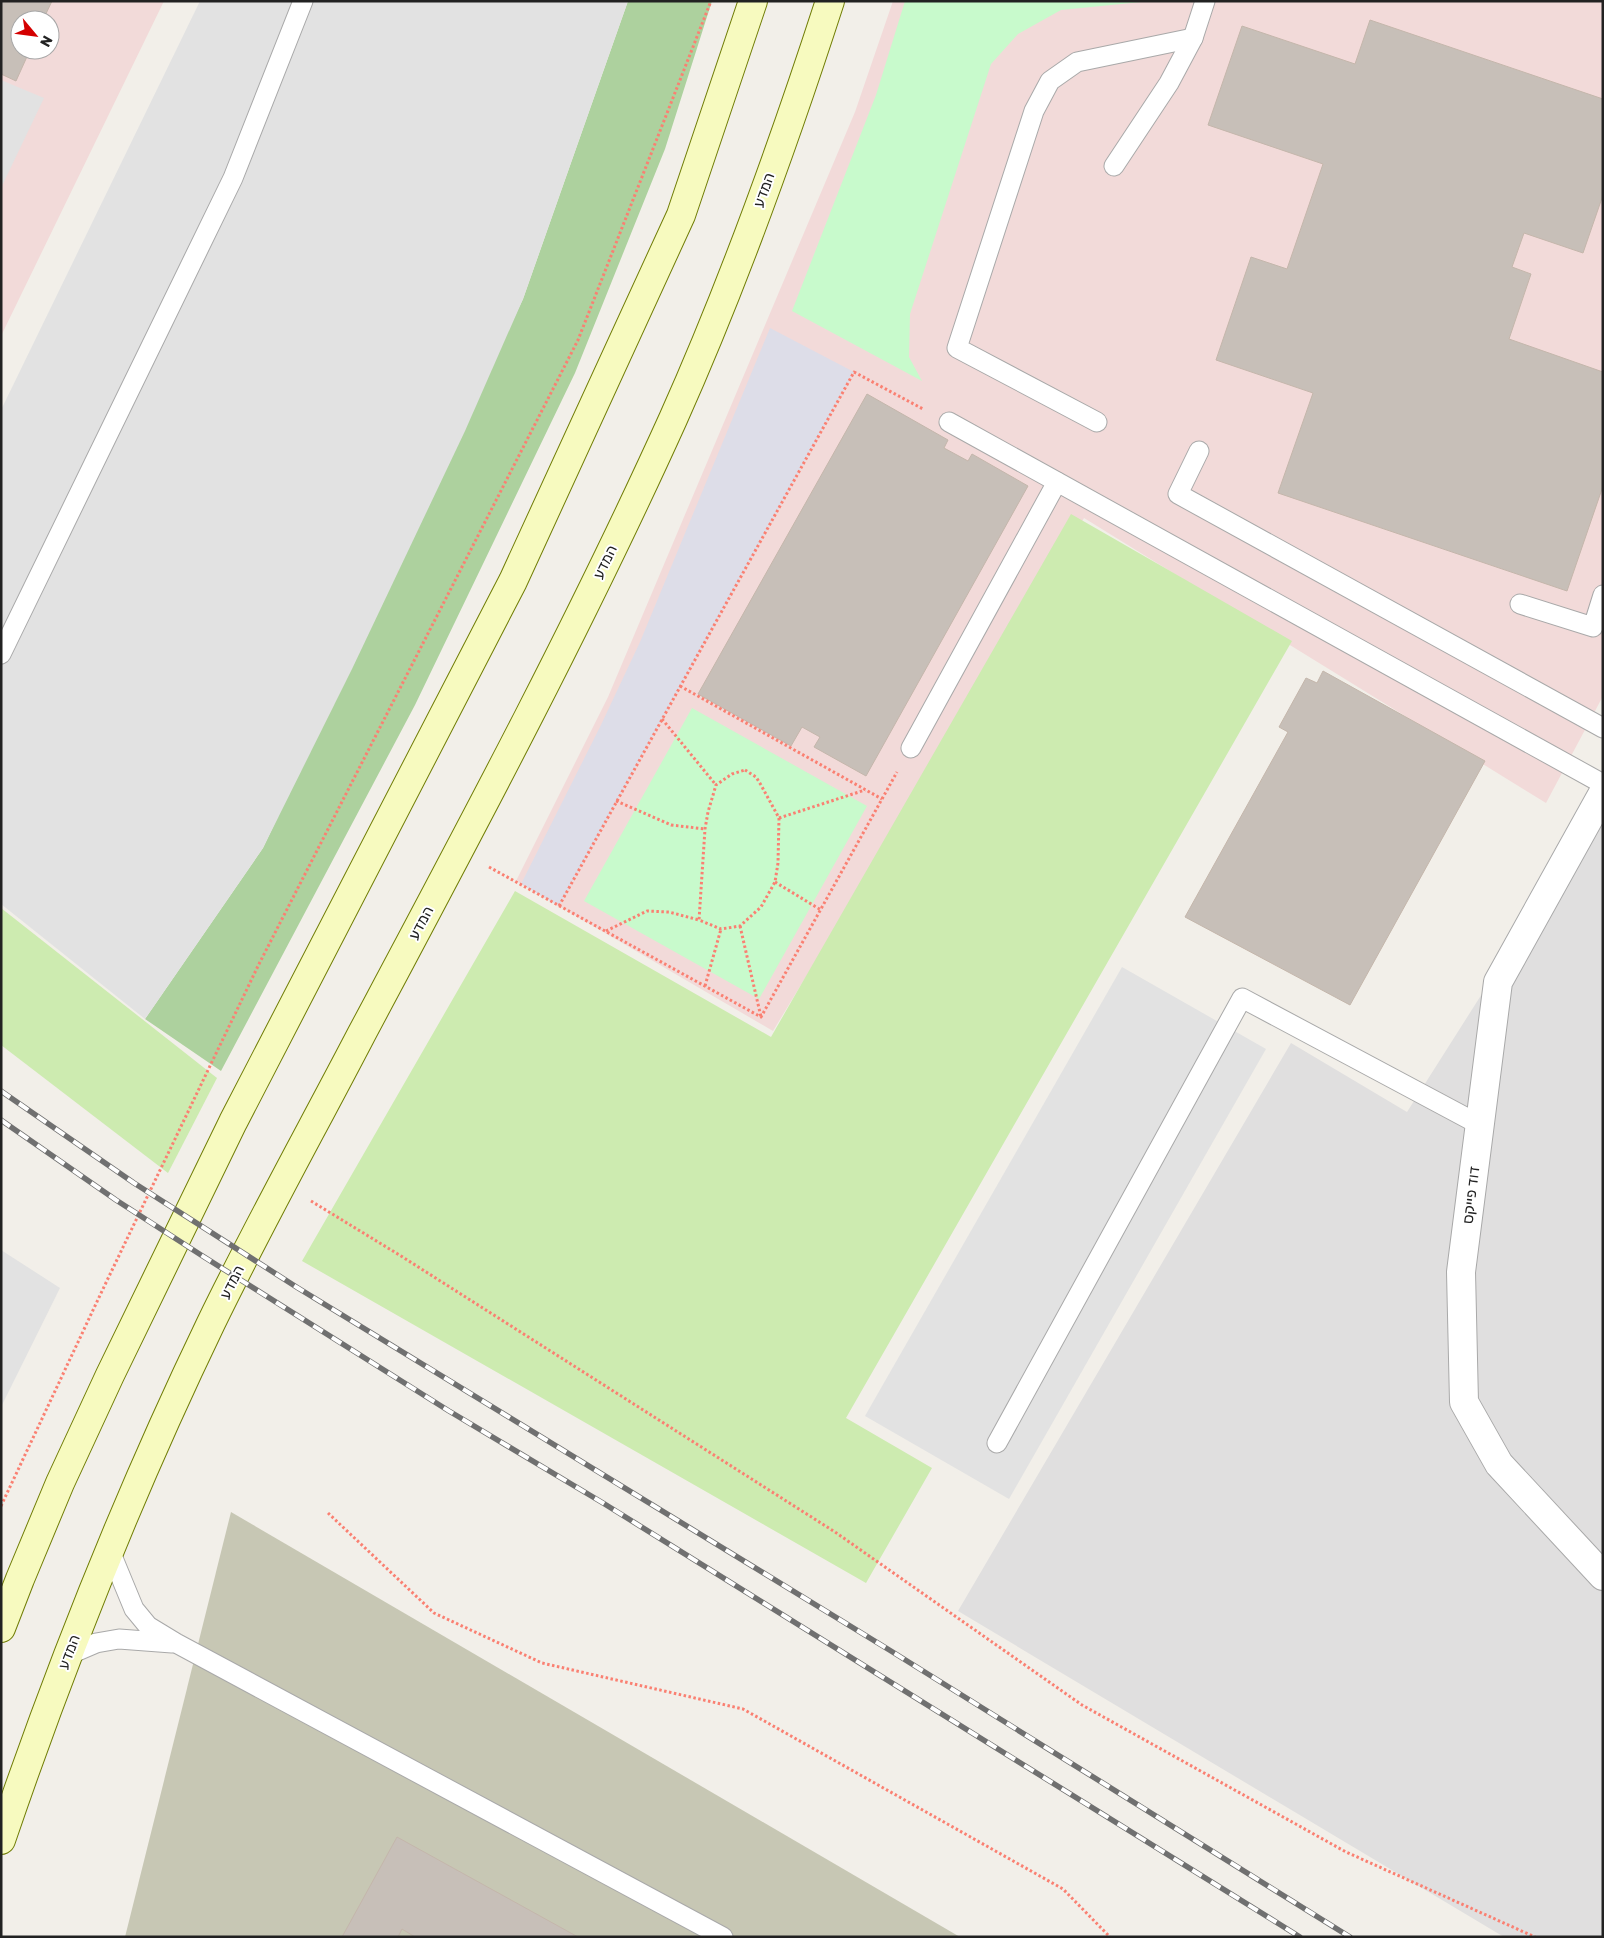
<svg xmlns="http://www.w3.org/2000/svg" width="1604" height="1938" viewBox="0 0 1604 1938" font-family="Rubik,'Noto Sans Hebrew',sans-serif">
<style>
.residential{fill:#e0dfdf}
.commercial{fill:#f2dad9;fill-rule:evenodd}
.construction{fill:#c7c7b4}
.grass{fill:#cdebb0}
.forest{fill:#add19e}
.park{fill:#c8facc}
.parking{fill:#e2e2e2}
.plaza{fill:#dddde8}
.building{fill:#c7bfb8;stroke:#c4b6ab}
.lines{fill:none;stroke-linecap:round;stroke-linejoin:round}
.lane-casing{stroke:#a9a9a9;stroke-width:21}
.street-casing{stroke:#a9a9a9;stroke-width:30}
.secondary-casing{stroke:#707d05;stroke-width:30}
.path{stroke:#fa8072;stroke-width:3;stroke-dasharray:2.5 2.5;stroke-linecap:butt}
.lane{stroke:#fff;stroke-width:19}
.street{stroke:#fff;stroke-width:28}
.secondary{stroke:#f7fabf;stroke-width:28}
.rail-casing{stroke:#707070;stroke-width:5.5}
.rail{stroke:#fff;stroke-width:4;stroke-dasharray:11;stroke-linecap:butt}
.labels{text-anchor:middle;stroke-width:4;stroke-linejoin:round;paint-order:stroke}
.street-label{font-size:15px;fill:#222;stroke:#fff}
</style>
<rect width="100%" height="100%" fill="#f2efe9"/>
<polygon class="residential" points="1603,803 1603,1937 1504,1937 958,1611 1291,1043 1407,1112"/>
<g class="commercial">
<path d="M1 1H164L1 336ZM20 20H50V50H20Z"/>
<polygon points="893,1 1603,1 1603,696 1546,803 1084,518 773,1031 516,881 608,697 855,112"/>
</g>
<polygon class="construction" points="231,1512 960,1937 125,1937"/>
<g class="grass">
<polygon points="1071,514 1292,641 846,1418 932,1468 866,1583 302,1261 515,891 771,1037"/>
<polygon points="1,908 217,1078 168,1173 1,1045"/>
</g>
<polygon class="forest" points="628,1 712,1 665,149 575,373 415,705 221,1071 145,1019 263,848 523,299"/>
<g class="park">
<polygon points="905,1 1151,1 1061,10 1018,34 991,64 910,314 909,357 922,381 792,311 876,95"/>
<polygon points="692,708 867,806 759,999 584,901"/>
</g>
<g class="parking">
<polygon points="200,1 628,1 523,299 465,431 352,669 263,848 145,1019 1,904 1,410"/>
<polygon points="1,80 44,98 1,188"/>
<polygon points="1122,967 1266,1049 1009,1499 865,1416"/>
<polygon points="1,1250 60,1288 1,1407"/>
</g>
<polygon class="plaza" points="770,328 854,372 559,906 521,884 600,727 640,642"/>
<g class="building">
<polygon points="1,1 52,1 43,20 20,20 20,50 30,50 16,81 1,74"/>
<polygon points="1370,20 1603,99 1603,195 1583,253 1524,233 1512,267 1531,274 1509,339 1603,372 1603,486 1567,591 1278,493 1313,393 1216,360 1251,257 1287,269 1323,164 1208,125 1242,26 1355,64"/>
<polygon points="867,394 948,440 944,448 968,461 972,454 1028,486 866,776 814,747 820,737 802,727 791,746 698,694"/>
<polygon points="1323,671 1485,761 1350,1005 1185,917 1288,732 1279,727 1306,678 1317,683"/>
<polygon points="397,1837 578,1937 415,1937 402,1929 398,1937 342,1937"/>
</g>
<g class="lines">
<defs>
<g id="lane">
<polyline points="1114,166 1169,83 1193,38 1205,1"/>
<polyline points="949,422 1603,784"/>
<polyline points="1097,422 957,348 1034,111 1050,81 1077,62 1193,38"/>
<polyline points="1199,451 1178,494 1603,728"/>
<polyline points="1520,604 1593,627 1603,595"/>
<polyline points="1,654 233,178 303,1"/>
<polyline points="911,748 1057,482"/>
<polyline points="997,1443 1242,998 1480,1125"/>
<polyline points="110,1551 134,1609 148,1626 176,1643 723,1937"/>
<polyline points="68,1655 96,1643 119,1639 172,1643"/>
</g>
<polyline id="street" points="1603,793 1498,982 1461,1272 1464,1402 1499,1464 1603,1576"/>
<g id="secondary">
<polyline points="1,1628 20,1579 60,1483 110,1375 233,1122 513,581 681,215 753,1"/>
<path d="M1 1840C61 1664 130 1491 211 1323 258 1226 311 1131 361 1035 469 832 578 629 673 419 734 283 784 143 830 1"/>
</g>
</defs>
<use href="#lane" class="lane-casing"/>
<use href="#street" class="street-casing"/>
<use href="#secondary" class="secondary-casing"/>
<g class="path">
<polyline points="680,686 882,799"/>
<polyline points="662,719 716,785"/>
<polygon points="745,770 756,777 761,785 779,818 778,863 775,882 761,907 740,926 721,929 699,920 705,829 708,812 716,785 732,774"/>
<polyline points="616,801 671,825 705,829"/>
<polyline points="779,818 865,790"/>
<polyline points="489,867 761,1017 897,772"/>
<polyline points="775,882 821,910"/>
<polyline points="559,906 854,372 923,409"/>
<polyline points="740,926 761,1017"/>
<polyline points="606,931 647,911 669,912 699,920"/>
<polyline points="705,986 721,929"/>
<polyline points="311,1201 401,1256 835,1532 1082,1705 1346,1852 1535,1937"/>
<polyline points="1,1506 102,1291 258,966 578,340 711,1"/>
<polyline points="328,1513 434,1613 542,1663 743,1709 1063,1889 1110,1937"/>
</g>
<use href="#lane" class="lane"/>
<use href="#street" class="street"/>
<use href="#secondary" class="secondary"/>
<defs>
<g id="rail">
<polyline points="1,1091 134,1183 298,1288 891,1651 1350,1937"/>
<polyline points="1,1120 116,1200 201,1255 449,1411 603,1503 1300,1937"/>
</g>
</defs>
<use href="#rail" class="rail-casing"/>
<use href="#rail" class="rail"/>
</g>
<g class="labels">
<g class="street-label">
<text transform="translate(764 190) rotate(-70)" y="5">המדע</text>
<text transform="translate(605 562) rotate(-64)" y="5">המדע</text>
<text transform="translate(421 923) rotate(-62)" y="5">המדע</text>
<text transform="translate(1471 1195) rotate(-83)" y="5">דוד פייקס</text>
<text transform="translate(232 1282) rotate(-63)" y="5">המדע</text>
<text transform="translate(69 1652) rotate(-69)" y="5">המדע</text>
</g>
</g>
<rect width="1604" height="1938" fill="none" stroke="#222222" stroke-width="5"/>
<g transform="translate(35 35) rotate(119)"><circle r="24" fill="#ffffff" stroke="#a7a7a7"/>
<path d="M0-4L9 19L0 12L-9 19Z" fill="#d40000"/>
<text y="-8" font-size="14" font-weight="bold" text-anchor="middle" fill="#222222">N</text>
</g>
</svg>
